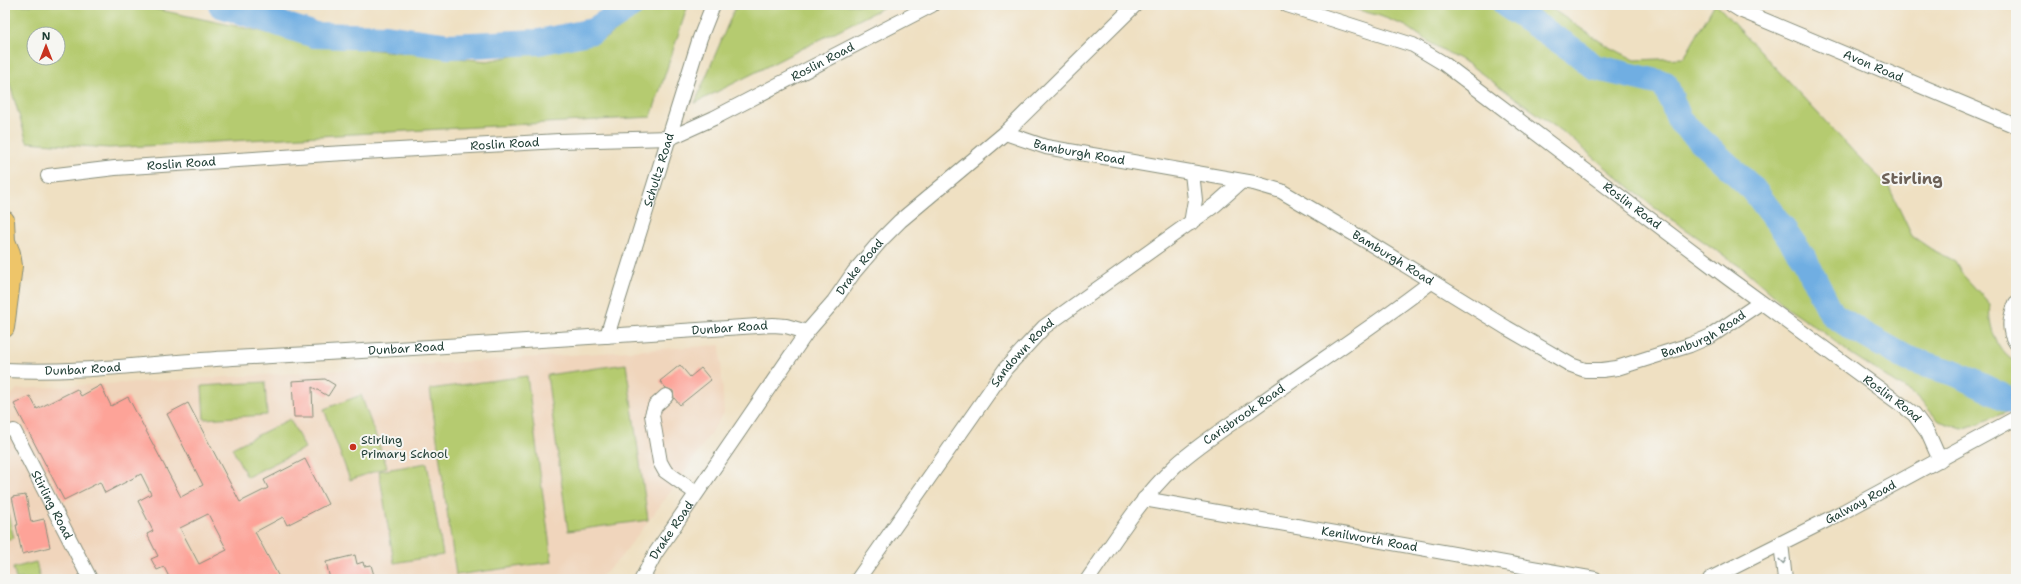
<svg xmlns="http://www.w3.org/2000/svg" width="2021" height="584" viewBox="0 0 2021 584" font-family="'Shantell Sans',sans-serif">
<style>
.built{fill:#f0d5bc}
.green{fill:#b5cb70;stroke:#6a8452;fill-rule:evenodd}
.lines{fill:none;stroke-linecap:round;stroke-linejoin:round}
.river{stroke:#70aee2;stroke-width:26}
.building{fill:#fda398;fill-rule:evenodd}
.minor-casing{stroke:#878e7b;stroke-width:16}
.major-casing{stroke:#878e7b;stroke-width:20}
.minor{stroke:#fff;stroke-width:14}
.major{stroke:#eec569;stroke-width:18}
.oneway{stroke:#8f9e9a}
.poi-dot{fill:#c8321e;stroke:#f6f6f2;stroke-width:1.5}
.labels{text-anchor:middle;stroke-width:4;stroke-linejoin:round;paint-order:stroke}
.street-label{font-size:12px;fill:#1f3d34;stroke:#f6f6f2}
.poi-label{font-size:12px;fill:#1f3d34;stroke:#f6f6f2;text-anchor:start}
.district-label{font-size:16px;font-weight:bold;fill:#6d6157;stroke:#f6f6f2}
</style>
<rect width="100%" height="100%" fill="#f6f6f2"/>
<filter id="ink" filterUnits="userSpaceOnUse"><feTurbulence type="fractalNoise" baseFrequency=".025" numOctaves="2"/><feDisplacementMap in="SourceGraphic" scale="8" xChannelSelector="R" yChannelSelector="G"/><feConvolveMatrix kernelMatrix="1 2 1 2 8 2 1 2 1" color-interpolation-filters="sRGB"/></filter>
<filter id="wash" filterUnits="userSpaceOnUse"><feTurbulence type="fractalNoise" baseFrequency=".012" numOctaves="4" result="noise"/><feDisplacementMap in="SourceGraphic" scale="16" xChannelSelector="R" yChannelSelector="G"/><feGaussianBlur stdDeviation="0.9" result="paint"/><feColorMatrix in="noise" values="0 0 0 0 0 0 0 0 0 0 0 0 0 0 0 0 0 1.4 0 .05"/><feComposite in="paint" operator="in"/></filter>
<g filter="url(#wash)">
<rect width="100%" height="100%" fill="#efe0c2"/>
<polygon class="built" points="720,345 724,413 679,481 620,558 599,579 5,579 5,402 17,389 315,372"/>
<g class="green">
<path d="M5 5H136L325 45 487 61 606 38 652 5H688L651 117 109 148 27 142 5 68ZM34 34H58V58H34Z"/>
<polygon points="736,5 888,5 695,103"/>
<path d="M1340 5H1546L1604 44 1635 60 1684 58 1714 5H1717L1853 151 1889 187 1912 236 1931 249 1955 261 1963 275 1990 304C1987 324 1997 353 2016 362V408L1980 423 1962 429 1939 421 1917 397 1847 351 1820 330 1789 309 1745 270 1652 206 1568 136 1467 63 1432 44 1406 26 1380 16Z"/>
<polygon points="626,364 648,520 568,531 547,375"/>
<polygon points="527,376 552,562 456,575 430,389"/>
<polygon points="265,382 267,415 204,419 202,386"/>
<polygon points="361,395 387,467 350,480 324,409"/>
<polygon points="290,419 305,448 247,477 232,448"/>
<polygon points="427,463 443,555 394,563 379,471"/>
<polygon points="5,502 14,538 5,540"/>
<polygon points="36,562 40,579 16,579 13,568"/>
</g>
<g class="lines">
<g class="river">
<polyline points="221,5 315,35 384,37 449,46 539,42 593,31 632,5"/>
<polyline points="1506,5 1576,52 1594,67 1665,84 1680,121 1753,189 1781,226 1805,260 1832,314 1858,331 1908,359 1957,374 2016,403"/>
</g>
</g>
<g id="blocks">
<g class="building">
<polygon points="680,365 690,377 701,368 711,380 680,405 674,398 673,391 666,388 660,381"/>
<polygon points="325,379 335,385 328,396 312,387 313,417 294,417 292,381"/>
<path d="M101 385 111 406 128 397 181 497 203 485 167 414 188 403 240 502 268 488 264 480 305 459 328 504 287 525 283 517 255 532 280 579H170L164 567 157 570 151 559 158 556 147 534 153 531 138 501 151 494 141 474 105 493 100 482 64 500 14 404 30 396 37 409 77 389 81 396ZM208 514 227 550 199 564 180 528Z"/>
<polygon points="26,495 31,522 44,519 50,547 22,554 16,525 18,525 12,497"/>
<polygon points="355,555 357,564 363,562 364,566 371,565 375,579 330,579 326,562"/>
</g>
</g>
</g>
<g filter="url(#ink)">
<use href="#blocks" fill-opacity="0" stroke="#878e7b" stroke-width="1"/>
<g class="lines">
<defs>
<g id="minor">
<path id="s1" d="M1287 5 1413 45 1443 63 1728 278 1914 414 1928 433 1940 460"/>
<path id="s2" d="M1732 5 1740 10 2016 126"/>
<path id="s3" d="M1005 133 1046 147 1254 183 1281 191 1366 241 1507 328 1571 365 1585 370H1602L1617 368 1690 345 1711 336 1760 303"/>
<path id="s4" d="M48 176 115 168 328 154 559 141 670 138 714 118 932 5"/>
<polyline points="1191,223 1195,200 1192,173"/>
<path d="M2016 303C2010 317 2007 330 2016 343"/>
<path id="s5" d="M607 336 700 38 713 5"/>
<path id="s6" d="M5 370C81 374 157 362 233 358 413 349 593 337 773 325L786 326 807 332"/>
<polyline points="666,396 655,406 652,415 660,462 665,471 696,493"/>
<path id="s7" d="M14 431 90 579"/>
<path id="s8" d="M1144 499 1595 579"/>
<polyline points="1781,543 1785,579"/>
<path id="s9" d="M642 579 655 554 807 332 834 301 854 272 883 238 900 221 1005 133 1135 5"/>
<path id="s10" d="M858 579 1006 368 1044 327 1215 205 1242 181"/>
<path id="s11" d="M1088 579C1115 540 1140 499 1175 466 1197 446 1223 429 1248 412 1309 368 1372 328 1431 282"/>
<path id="s12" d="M1710 579 1841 513 2016 418"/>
</g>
<polyline id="major" points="5,220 6,241 11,253 13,266 5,328"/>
</defs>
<use href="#minor" class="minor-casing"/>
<use href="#major" class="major-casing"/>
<use href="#minor" class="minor"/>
<use href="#major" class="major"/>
</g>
<defs><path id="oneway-chevron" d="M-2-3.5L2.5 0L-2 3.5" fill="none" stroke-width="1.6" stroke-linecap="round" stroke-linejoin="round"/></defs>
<use class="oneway" href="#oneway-chevron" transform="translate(1783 561) rotate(83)"/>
</g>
<circle class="poi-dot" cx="353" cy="447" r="4"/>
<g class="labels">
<g class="street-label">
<text dy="4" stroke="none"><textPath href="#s4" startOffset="794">Roslin Road</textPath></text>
<text dy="4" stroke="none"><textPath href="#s2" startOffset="154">Avon Road</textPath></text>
<text dy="4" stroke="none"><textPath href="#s4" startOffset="458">Roslin Road</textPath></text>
<text dy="4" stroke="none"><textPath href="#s3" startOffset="77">Bamburgh Road</textPath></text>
<text dy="4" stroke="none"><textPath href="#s4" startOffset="134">Roslin Road</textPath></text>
<text dy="4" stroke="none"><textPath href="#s5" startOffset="174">Schultz Road</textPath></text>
<text dy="4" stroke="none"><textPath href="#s1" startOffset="404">Roslin Road</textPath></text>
<text dy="4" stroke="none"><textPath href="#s3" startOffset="413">Bamburgh Road</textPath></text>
<text dy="4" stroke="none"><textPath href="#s9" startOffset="381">Drake Road</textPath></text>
<text dy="4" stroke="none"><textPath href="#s6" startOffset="726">Dunbar Road</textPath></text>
<text dy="4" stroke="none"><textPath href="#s3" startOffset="761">Bamburgh Road</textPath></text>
<text dy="4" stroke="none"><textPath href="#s6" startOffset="402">Dunbar Road</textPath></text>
<text dy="4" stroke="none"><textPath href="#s10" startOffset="280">Sandown Road</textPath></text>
<text dy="4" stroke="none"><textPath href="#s6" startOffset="78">Dunbar Road</textPath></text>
<text dy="4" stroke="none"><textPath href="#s1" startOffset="728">Roslin Road</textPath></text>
<text dy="4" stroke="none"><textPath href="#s11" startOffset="229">Carisbrook Road</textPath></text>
<text dy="4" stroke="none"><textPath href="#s12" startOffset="169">Galway Road</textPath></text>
<text dy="4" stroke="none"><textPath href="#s7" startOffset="83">Stirling Road</textPath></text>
<text dy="4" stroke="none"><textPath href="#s9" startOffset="57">Drake Road</textPath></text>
<text dy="4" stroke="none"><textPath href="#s8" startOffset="229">Kenilworth Road</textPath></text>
</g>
<g class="poi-label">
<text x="361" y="444">Stirling<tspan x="361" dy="14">Primary School</tspan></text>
</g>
<g class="district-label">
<text x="1912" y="184">Stirling</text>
</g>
</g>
<rect width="2021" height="584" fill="none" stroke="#f6f6f2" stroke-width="20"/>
<g transform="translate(46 46)"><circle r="19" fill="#f6f6f2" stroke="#a0aca6"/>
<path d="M0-3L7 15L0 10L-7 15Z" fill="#c8321e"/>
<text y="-6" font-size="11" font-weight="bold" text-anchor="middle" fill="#1f3d34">N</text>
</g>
</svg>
